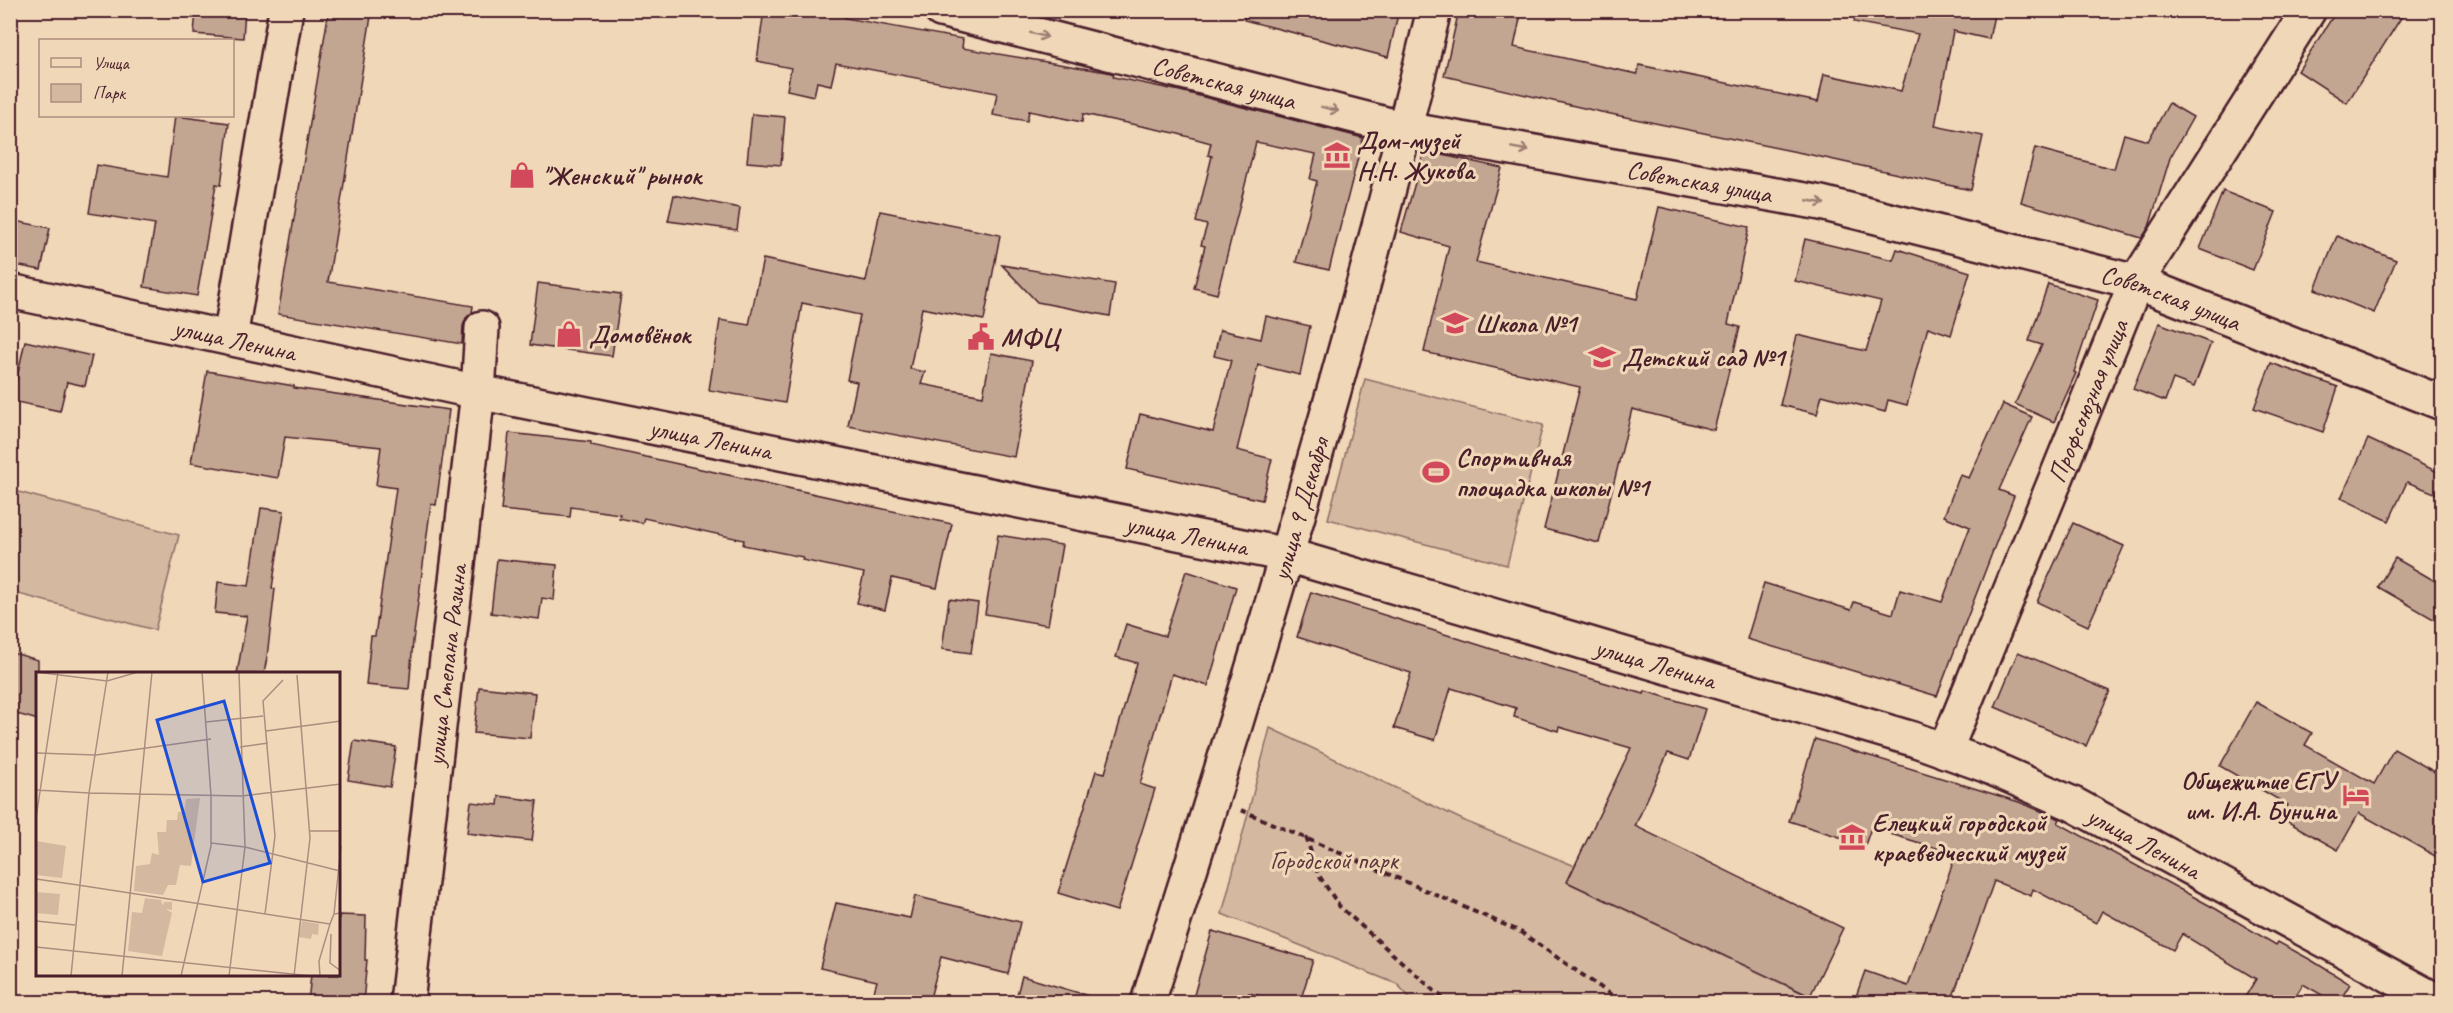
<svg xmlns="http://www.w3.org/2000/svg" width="2453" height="1013" viewBox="0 0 2453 1013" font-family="Caveat,sans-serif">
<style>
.green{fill:#d4b9a0;stroke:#8f6c66;stroke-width:1.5}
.building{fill:#c3a692;stroke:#4a1f2b;stroke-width:1.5}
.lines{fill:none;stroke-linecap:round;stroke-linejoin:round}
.minor-casing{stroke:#4a1f2b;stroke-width:38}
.major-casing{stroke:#4a1f2b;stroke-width:38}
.path{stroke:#4a1f2b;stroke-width:4;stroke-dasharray:6 4.5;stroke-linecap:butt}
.minor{stroke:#efd7b7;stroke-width:33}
.major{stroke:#efd7b7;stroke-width:33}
.oneway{stroke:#9c7b71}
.labels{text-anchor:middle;stroke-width:6;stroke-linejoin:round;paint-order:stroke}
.street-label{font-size:26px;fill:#4a1f2b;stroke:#efd7b7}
.poi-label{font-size:26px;font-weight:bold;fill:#4a1f2b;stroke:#efd7b7;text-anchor:start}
.park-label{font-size:26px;fill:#5f363d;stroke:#efd7b7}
.inset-road{fill:none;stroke:#ad8d7f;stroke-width:1.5}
.view{fill:#1d4ed8;fill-opacity:0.15;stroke:#1d4ed8;stroke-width:3}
.inset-edge{fill:none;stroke:#4a1f2b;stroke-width:3}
</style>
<rect width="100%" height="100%" fill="#efd7b7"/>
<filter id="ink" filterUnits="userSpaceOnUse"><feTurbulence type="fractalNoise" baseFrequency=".0167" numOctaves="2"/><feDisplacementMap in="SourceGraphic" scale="12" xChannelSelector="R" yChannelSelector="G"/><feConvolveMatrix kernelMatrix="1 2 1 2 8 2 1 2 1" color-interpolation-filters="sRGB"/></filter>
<g filter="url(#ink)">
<g class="green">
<polygon points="1365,379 1543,425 1507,565 1328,519"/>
<polygon points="11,490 179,535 155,630 11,592"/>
<polygon points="1270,728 1467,822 1575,866 1568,883 1821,1002 1410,1002 1411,999 1397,984 1222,914"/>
</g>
<g class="building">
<polygon points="196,10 245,10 243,38 194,34"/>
<polygon points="329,10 372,10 328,282 473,306 472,313 466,318 463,326 462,344 278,314"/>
<polygon points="764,10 847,10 845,18 963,39 962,48 1107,72 1114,74 1113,77 1180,91 1363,138 1329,270 1296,262 1317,181 1310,179 1316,154 1256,142 1217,294 1194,288 1205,246 1201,245 1207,225 1196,222 1212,156 1208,155 1211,143 1175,133 1083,114 1082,122 1029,111 1027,121 993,115 997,93 836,63 831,85 817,82 814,96 787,90 791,68 757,61"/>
<polygon points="1245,10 1399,10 1388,57 1244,20"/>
<polygon points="1459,10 1506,10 1521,14 1514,47 1637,74 1639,65 1818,102 1824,74 1901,91 1918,34 1854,22 1856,10 1995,10 1989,39 1953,31 1935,126 1983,136 1971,190 1807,154 1601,112 1444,76"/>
<polygon points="2337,10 2406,10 2347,103 2298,71"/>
<polygon points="2169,103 2193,117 2170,158 2149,227 2142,238 2021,202 2035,148 2114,169 2124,134 2148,141"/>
<polygon points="752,114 785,117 781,165 747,162"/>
<polygon points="175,116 229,123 221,185 216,184 197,296 144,287 155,224 89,213 97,165 167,177"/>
<polygon points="1424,151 1502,168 1476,262 1637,299 1659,207 1749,227 1728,324 1740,327 1714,430 1632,409 1599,543 1544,529 1580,387 1424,352 1449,246 1401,232"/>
<polygon points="2223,191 2276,212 2253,270 2200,249"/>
<polygon points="674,195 740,208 737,230 668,221"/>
<polygon points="880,211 1000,235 984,320 922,308 910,369 925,372 921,384 983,396 991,353 1032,361 1014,457 848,426 857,382 847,380 860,315 802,303 785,403 709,390 720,320 749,325 763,259 866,281"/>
<polygon points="10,220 50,228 41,270 10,264"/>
<polygon points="2337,236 2396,260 2374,313 2315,289"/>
<polygon points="1805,239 1893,260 1897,249 1970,272 1951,335 1928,327 1907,405 1888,400 1885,412 1822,395 1817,414 1780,405 1797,335 1866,351 1881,301 1795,281"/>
<polygon points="1002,265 1115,284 1110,316 1037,302"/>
<polygon points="538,283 621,294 612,356 530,345"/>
<polygon points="2048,284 2098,300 2074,372 2076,373 2054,422 2015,404 2042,345 2029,341"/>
<polygon points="1266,316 1310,326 1300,375 1258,365 1237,450 1272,459 1262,500 1127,469 1140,414 1213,432 1231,360 1214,356 1220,330 1261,339"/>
<polygon points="2159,323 2211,343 2194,387 2173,379 2165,401 2133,389"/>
<polygon points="25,341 92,356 85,386 67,382 60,411 12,401"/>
<polygon points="2271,363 2338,387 2323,432 2254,408"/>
<polygon points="207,371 294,386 294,388 449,410 436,505 431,504 413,641 409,689 366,685 371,636 375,636 396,488 376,485 381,447 285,437 278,478 191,463"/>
<polygon points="2003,404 2032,417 1999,490 2014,496 1937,696 1747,639 1764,583 1851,610 1854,602 1893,614 1900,590 1942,602 1970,527 1944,516 1960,475 1969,478"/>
<polygon points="509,433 591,442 591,445 952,524 937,588 892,578 885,610 857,603 864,573 802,560 803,557 743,545 744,540 644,518 642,523 619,518 620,514 571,507 570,517 501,510"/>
<polygon points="2368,439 2442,474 2442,496 2407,482 2389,521 2341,498"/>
<polygon points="261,508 284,511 272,588 275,589 267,657 264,674 237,674 247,616 215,613 218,582 249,586"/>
<polygon points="2073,523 2124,546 2088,626 2037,602"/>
<polygon points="998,535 1062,545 1048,625 985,614"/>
<polygon points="2395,558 2442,585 2442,624 2378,587"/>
<polygon points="497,559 557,565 554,600 542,598 539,619 491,613"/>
<polygon points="1186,571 1236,587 1208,686 1172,674 1140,784 1155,789 1117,911 1058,893 1096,771 1105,773 1137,663 1116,657 1126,624 1165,636"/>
<polygon points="1311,592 1530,661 1644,694 1645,691 1705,709 1689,760 1668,753 1635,826 1843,928 1810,996 1567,882 1631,748 1559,727 1558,731 1514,717 1516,708 1451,688 1435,740 1394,728 1411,673 1297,637"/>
<polygon points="949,599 978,603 971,653 942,649"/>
<polygon points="10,652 38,660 38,720 10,712"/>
<polygon points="2018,652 2110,691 2086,746 1995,707"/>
<polygon points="479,687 535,693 530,738 474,733"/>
<polygon points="2256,702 2312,733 2305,745 2374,784 2394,749 2442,776 2442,860 2359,813 2338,850 2281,818 2288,805 2220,766"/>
<polygon points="1815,739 2019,802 2060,819 2058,823 2216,909 2276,945 2278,942 2311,960 2350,984 2339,1002 2334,1002 2303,984 2292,1002 2242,1002 2256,979 2182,934 2173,950 2102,911 2096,923 2033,889 2031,896 1994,881 1951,1002 1854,1002 1865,971 1908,986 1956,854 1871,828 1865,845 1789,821"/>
<polygon points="354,741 396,747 390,787 348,780"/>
<polygon points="499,796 537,801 532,841 467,833 471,802 498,805"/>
<polygon points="915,896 1020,922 1008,974 941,957 929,1002 871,1002 877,981 820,968 836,903 910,918"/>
<polygon points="339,915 366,916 365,960 367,960 363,1002 308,1002 311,975 339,975"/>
<polygon points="1212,931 1313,960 1300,1002 1285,1002 1249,993 1246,1002 1192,1002"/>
<polygon points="1022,976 1089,996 1088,1002 1015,1002"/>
</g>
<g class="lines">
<defs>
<g id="minor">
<path id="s1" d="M941 10 1405 129 1821 203 2136 282 2442 403"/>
<path id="s2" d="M10 291 478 392 1287 555 1913 739 1985 765 2073 804 2439 1002"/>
<polyline points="230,338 286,10"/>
<path id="s3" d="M1945 751 2136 282 2309 10"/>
<path id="s4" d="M407 1002 478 392 482 328"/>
</g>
<g id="major">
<path id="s5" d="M1148 1002C1253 675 1353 345 1434 10"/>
</g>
</defs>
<use href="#minor" class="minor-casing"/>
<use href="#major" class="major-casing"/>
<g class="path">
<polyline points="1241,810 1519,931 1613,996 1635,1002"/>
<polyline points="1306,837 1318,874 1340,907 1447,1002"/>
</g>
<use href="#minor" class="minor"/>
<use href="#major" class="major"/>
</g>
<defs><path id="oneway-shaft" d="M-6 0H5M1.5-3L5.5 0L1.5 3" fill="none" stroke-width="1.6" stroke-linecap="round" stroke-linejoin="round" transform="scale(1.5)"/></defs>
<g class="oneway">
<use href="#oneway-shaft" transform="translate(1039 35) rotate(14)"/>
<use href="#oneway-shaft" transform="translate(1330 109) rotate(14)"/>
<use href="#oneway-shaft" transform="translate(1520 149) rotate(10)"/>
<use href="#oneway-shaft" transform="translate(1816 202) rotate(11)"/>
</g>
</g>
<defs>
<symbol id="museum-bare" viewBox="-9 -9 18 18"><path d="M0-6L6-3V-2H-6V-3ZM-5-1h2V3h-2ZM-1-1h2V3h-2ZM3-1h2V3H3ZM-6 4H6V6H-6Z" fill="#d1495b" stroke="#efd7b7" stroke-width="2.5" paint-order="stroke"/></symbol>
<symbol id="shop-bare" viewBox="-9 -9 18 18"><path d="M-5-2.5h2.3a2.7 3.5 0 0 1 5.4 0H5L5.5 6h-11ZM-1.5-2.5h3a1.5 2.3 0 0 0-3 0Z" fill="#d1495b" stroke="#efd7b7" stroke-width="2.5" paint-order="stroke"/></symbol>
<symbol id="school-bare" viewBox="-9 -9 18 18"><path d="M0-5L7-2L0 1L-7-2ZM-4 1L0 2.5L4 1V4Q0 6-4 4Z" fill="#d1495b" stroke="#efd7b7" stroke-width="2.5" paint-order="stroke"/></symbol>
<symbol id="civic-bare" viewBox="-9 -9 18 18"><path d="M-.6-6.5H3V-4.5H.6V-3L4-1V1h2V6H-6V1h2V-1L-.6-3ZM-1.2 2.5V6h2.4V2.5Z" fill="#d1495b" stroke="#efd7b7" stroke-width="2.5" paint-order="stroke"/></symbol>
<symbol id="stadium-bare" viewBox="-9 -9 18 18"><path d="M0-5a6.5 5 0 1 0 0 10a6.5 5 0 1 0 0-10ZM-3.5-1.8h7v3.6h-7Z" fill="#d1495b" stroke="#efd7b7" stroke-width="2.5" paint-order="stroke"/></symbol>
<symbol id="hotel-bare" viewBox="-9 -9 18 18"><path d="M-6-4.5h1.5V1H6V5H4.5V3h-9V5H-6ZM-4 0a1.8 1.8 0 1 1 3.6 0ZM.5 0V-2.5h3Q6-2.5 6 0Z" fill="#d1495b" stroke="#efd7b7" stroke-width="2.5" paint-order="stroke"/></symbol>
</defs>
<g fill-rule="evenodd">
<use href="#museum-bare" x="1318" y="136" width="38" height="38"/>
<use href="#shop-bare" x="503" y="156" width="38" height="38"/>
<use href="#school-bare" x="1436" y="304" width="38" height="38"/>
<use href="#shop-bare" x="550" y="315" width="38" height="38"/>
<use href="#civic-bare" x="962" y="318" width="38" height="38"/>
<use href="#school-bare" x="1583" y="338" width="38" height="38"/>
<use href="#stadium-bare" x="1417" y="453" width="38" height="38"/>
<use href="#hotel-bare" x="2337" y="776" width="38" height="38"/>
<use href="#museum-bare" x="1833" y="818" width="38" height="38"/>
</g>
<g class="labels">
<g class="street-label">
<text dy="9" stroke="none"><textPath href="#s1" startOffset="292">Советская улица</textPath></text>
<text dy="9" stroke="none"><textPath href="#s1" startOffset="778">Советская улица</textPath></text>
<text dy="9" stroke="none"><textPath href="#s1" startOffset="1264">Советская улица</textPath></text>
<text dy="9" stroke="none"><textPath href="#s2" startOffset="230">улица Ленина</textPath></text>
<text dy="9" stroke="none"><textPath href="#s3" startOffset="378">Профсоюзная улица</textPath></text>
<text dy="9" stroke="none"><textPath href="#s2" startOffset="716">улица Ленина</textPath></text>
<text dy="9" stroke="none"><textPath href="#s5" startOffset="516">улица 9 Декабря</textPath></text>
<text dy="9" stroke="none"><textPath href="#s2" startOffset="1202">улица Ленина</textPath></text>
<text dy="9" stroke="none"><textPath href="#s2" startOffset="1688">улица Ленина</textPath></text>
<text dy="9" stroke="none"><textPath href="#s4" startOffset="339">улица Степана Разина</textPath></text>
<text dy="9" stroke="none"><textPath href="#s2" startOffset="2210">улица Ленина</textPath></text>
</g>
<g class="poi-label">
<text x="1357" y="149">Дом-музей<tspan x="1357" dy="30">Н.Н. Жукова</tspan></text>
<text x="542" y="184">"Женский" рынок</text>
<text x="1475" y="332">Школа №1</text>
<text x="589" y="343">Домовёнок</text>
<text x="1001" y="346">МФЦ</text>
<text x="1622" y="366">Детский сад №1</text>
<text x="1456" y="466">Спортивная<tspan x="1456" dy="30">площадка школы №1</tspan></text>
<text x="2336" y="789" text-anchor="end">Общежитие ЕГУ<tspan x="2336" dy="30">им. И.А. Бунина</tspan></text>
<text x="1872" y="831">Елецкий городской<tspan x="1872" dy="30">краеведческий музей</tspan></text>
</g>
<g class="park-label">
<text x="1334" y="869">Городской парк</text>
</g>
</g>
<g transform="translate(36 672)">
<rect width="304" height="304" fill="#efd7b7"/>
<path d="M164 126 155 194 144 193 140 213H132L127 223 98 219 100 194 114 192 116 181 123 183 121 160H130L131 148H141L142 140H148L150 127ZM0 169 30 174 26 206 0 203ZM0 220 24 222 22 243 0 241ZM109 226 125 228 127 234 128 230H136V238L130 237 136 241 126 284 92 279 96 240 106 241ZM266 249 283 252 282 263 276 262 275 267 263 265Z" fill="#d4b9a0"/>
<path class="inset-road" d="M0 0 71 9 102 0M170 50 227 44M230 59 305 49M204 75 232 71M0 81 60 83 175 67M0 118 53 121 72 0M0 146 22 0M274 159H305M175 171 209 175 304 199M0 207 42 213M42 213 294 252M229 242 239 164 227 29 247 8M298 242 305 174M0 249 39 253M295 262 294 291 305 299M0 275 275 304M35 304 53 121 206 124 305 112M86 304 116 0M145 304 175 174V124L166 0M193 304 209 175 203 0M258 304 274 166 261 3M284 304 283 289 294 252 298 242 305 241"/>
<path class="view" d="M188 29 234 191 167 210 121 48Z"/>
<rect width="304" height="304" class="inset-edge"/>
</g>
<rect width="2453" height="1013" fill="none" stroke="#efd7b7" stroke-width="36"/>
<rect x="18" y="18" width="2417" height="977" fill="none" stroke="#4a1f2b" stroke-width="2" filter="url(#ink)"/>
<rect x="39" y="39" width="195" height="78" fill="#efd7b7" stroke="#ad8d7f" stroke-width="1.5"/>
<rect x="51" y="58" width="30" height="9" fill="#efd7b7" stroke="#ad8d7f" stroke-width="1.5"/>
<text x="93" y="69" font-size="18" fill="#4a1f2b">Улица</text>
<rect x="51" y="84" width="30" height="18" fill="#d4b9a0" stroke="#ad8d7f" stroke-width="1.5"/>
<text x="93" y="99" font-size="18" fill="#4a1f2b">Парк</text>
</svg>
